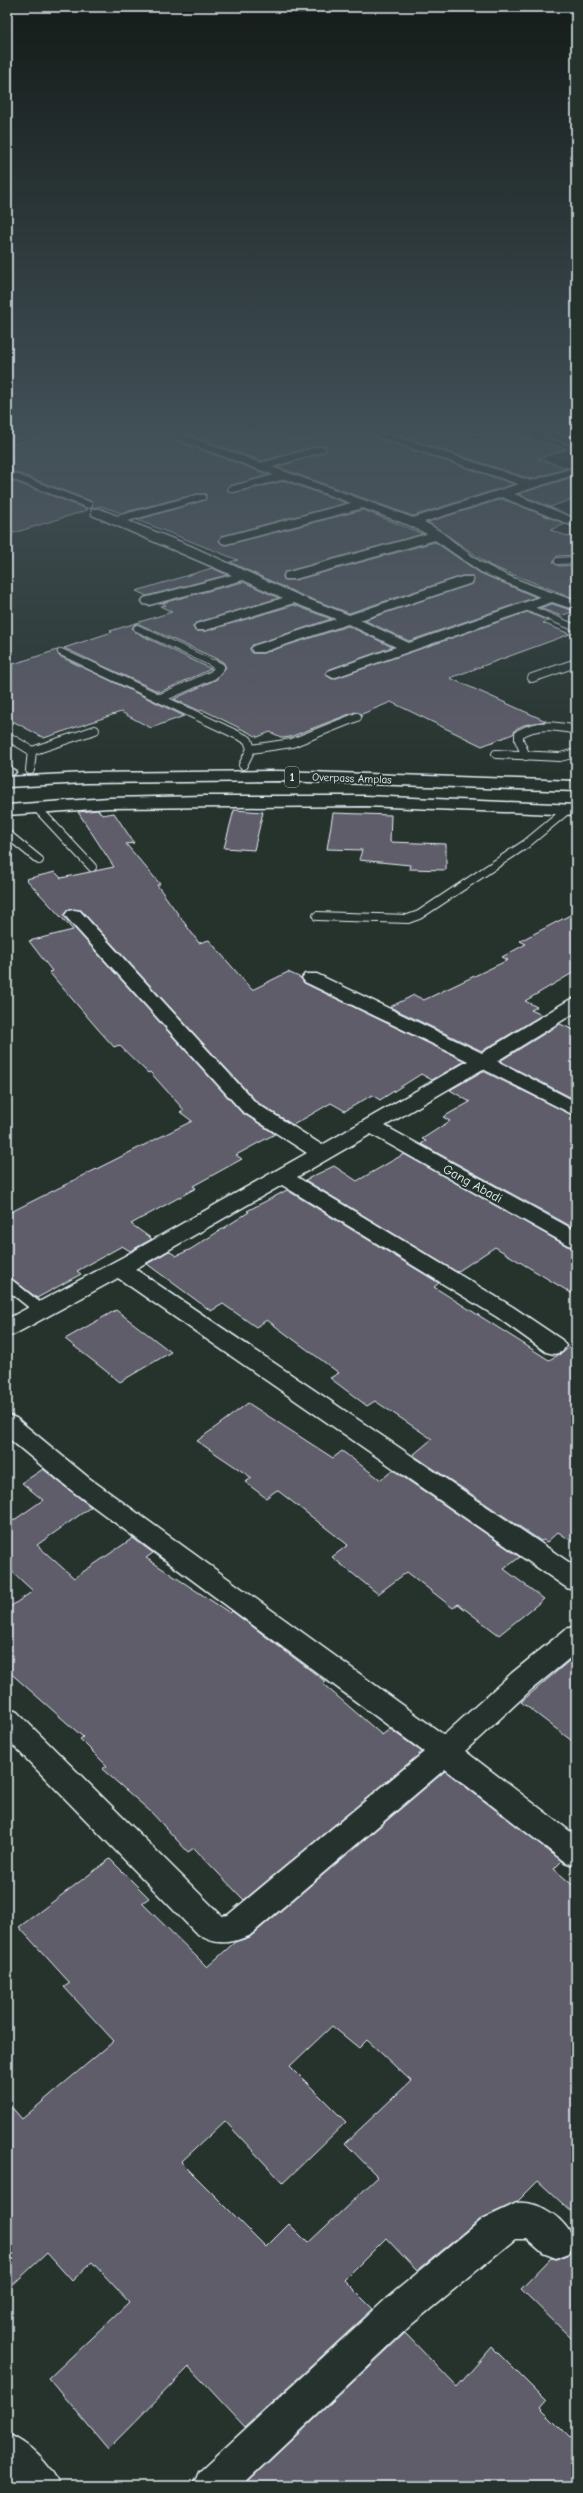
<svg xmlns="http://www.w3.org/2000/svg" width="583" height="2493" viewBox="0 0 583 2493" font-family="'Comic Neue',sans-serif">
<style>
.building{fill:#5e5d6a;stroke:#e8f1f8;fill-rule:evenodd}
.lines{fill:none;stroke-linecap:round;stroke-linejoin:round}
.service-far2-casing{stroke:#e8f1f8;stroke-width:8}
.service-far1-casing{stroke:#e8f1f8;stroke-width:10}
.service-casing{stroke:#e8f1f8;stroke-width:14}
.minor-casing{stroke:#e8f1f8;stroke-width:3}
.primary-casing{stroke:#e8f1f8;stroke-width:3}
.trunk-casing{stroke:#e8f1f8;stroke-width:3}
.motorway-casing{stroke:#e8f1f8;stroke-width:3}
.service-far2{stroke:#26332d;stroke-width:6}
.service-far1{stroke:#26332d;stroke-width:8}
.service{stroke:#26332d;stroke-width:11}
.minor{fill:#26332d;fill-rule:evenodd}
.primary{fill:#26332d;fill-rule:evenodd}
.trunk{fill:#26332d;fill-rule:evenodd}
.motorway{fill:#26332d;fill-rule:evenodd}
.labels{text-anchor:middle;stroke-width:4;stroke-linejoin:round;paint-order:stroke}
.far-street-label{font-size:11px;fill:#e8f1f8;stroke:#26332d}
.shield{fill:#26332d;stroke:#aeb8bb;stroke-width:1}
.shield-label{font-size:12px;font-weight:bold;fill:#e8f1f8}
.street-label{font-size:13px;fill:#e8f1f8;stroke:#26332d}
</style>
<rect width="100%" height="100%" fill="#26332d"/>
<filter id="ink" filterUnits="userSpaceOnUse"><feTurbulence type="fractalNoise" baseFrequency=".025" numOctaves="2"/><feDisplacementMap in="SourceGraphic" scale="8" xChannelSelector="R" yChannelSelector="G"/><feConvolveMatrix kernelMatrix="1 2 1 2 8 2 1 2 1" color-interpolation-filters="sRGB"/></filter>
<g filter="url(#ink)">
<g class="building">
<polygon points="48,434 166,434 167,437 269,475 229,486 229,492 233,493 285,481 346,503 222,536 219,541 222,544 226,545 363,510 423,534 285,572 283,576 284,580 295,580 435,542 480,573 536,597 409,641 364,620 472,584 474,580 473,576 462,576 349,613 301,595 230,562 238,560 137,520 205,500 206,494 197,494 121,513 101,506 93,508 91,501 7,469 7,446"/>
<polygon points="186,434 373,434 375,437 514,484 413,516 277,467 325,452 325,446 317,446 261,461"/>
<polygon points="393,434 515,434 567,449 538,459 568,468 531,479"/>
<polygon points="576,476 576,498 550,507 518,494"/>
<polygon points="7,479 87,509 88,510 7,535"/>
<polygon points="502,499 566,524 550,530 576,539 576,555 557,556 553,562 558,566 576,565 576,599 491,566 428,522"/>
<polygon points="212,568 227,575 147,596 136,591"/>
<polygon points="243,582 279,598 196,623 193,626 195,631 206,631 294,605 331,619 253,645 250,648 252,653 263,653 348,626 392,647 328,670 325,674 332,679 527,612 548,621 543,623 570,634 450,678 546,721 524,725 516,729 513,734 482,746 391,702 362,714 355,712 290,737 283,738 270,732 258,737 203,710 200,711 174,699 217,679 226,667 223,662 217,659 139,624 135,624 132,628 135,632 211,669 160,692 64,648 112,632 110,631 172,612 160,606 166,605 162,603"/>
<polygon points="552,604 574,611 561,616 540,608"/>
<polygon points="57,650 59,656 184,716 151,728 121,712 44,738 7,718 7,666"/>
<polygon points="98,810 102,815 114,813 134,843 126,844 160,884 157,885 199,943 209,940 252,990 288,972 301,978 304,983 465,1061 432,1080 421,1074 380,1100 372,1095 345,1111 331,1103 293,1125 257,1102 81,910 68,910 64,915 67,920 241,1112 275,1134 236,1155 242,1159 193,1186 196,1188 131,1224 152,1239 130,1251 122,1246 77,1271 81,1274 37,1298 7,1275 7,1214 192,1121 180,1112 184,1110 150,1072 148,1073 119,1045 114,1047 97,1028 49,972 52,971 29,941 73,930 26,879 55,872 61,878 114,867 78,812"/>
<polygon points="234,810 263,812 254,850 224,848"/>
<polygon points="333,813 391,815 390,842 446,844 446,870 409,869 410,865 359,860 362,850 327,849"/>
<polygon points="576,912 576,971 525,1001 537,1007 531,1010 542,1015 482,1051 390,1007 414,995 424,1000 508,960 502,957 526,944 520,941"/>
<polygon points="560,1024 576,1031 576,1100 500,1061"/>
<polygon points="483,1071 576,1117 576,1229 421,1144 426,1141 422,1139 450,1121 443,1117 470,1102 450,1090"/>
<polygon points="404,1154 567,1246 576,1248 576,1296 495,1247 457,1272 305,1180 334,1166 357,1181"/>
<polygon points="287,1190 439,1283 434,1287 549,1360 562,1353 576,1342 576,1544 558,1532 547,1542 543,1540 541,1541 413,1455 432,1439 375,1401 367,1406 330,1378 339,1373 267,1320 256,1327 223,1304 211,1311 147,1264 169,1251 176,1256 191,1249 249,1212 247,1211"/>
<polygon points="116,1310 171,1352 120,1382 65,1339"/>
<polygon points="248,1403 333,1458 342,1451 381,1480 393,1470 520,1557 504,1569 544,1599 499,1635 458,1604 453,1608 407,1572 378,1594 332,1557 348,1545 277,1490 266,1498 245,1482 252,1478 197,1441"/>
<polygon points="43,1469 91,1507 37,1545 74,1578 133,1538 153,1553 146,1558 230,1613 232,1611 326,1682 323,1684 382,1735 390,1729 422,1752 244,1900 194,1848 188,1852 151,1812 102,1769 107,1766 80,1739 83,1737 7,1670 7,1609 33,1591 7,1567 7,1525 43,1500 22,1483"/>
<polygon points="576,1655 576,1744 521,1702"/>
<path d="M445 1771 562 1861 554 1869 576 1888V2216L538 2181 517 2202 482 2218 417 2271 386 2238 344 2280 373 2309 245 2427 189 2367 108 2449 49 2378 129 2302 92 2262 72 2281 47 2253 7 2290V2102L22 2119 114 2041 64 1987 70 1983 19 1927 110 1859 149 1898 142 1903 207 1967 235 1942 250 1937ZM332 2026 359 2048 367 2040 411 2081 345 2143 378 2177 308 2243 289 2224 266 2247 181 2162 225 2121 283 2183 346 2122 290 2066Z"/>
<polygon points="576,2230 576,2343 521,2289 551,2258 557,2259 570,2254 575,2241 572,2234"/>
<polygon points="405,2333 457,2387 492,2347 546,2401 540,2408 576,2444 576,2486 243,2486"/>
</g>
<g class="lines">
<defs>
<g id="service-far2">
<polyline points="7,438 23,434"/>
<polyline points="7,474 89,505"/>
<polyline points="558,561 576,560"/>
<polyline points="526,607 576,628"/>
<polyline points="137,628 216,665"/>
<polyline points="61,652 89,665"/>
<polyline points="570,665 576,663"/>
</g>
<g id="service-far1">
<polyline points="87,664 248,740 251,749 243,765"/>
<polyline points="532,678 573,664"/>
<polyline points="161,698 213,675 220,667 214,664"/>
<polyline points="7,736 32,751 30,770"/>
<polyline points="251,749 292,743 357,717"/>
<polyline points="32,751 95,730"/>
<polyline points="496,754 560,757 576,753"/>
<path d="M526 756 519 740V734C537 723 556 726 576 730"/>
<polyline points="37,808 92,867"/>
<polyline points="7,834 39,860"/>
<polyline points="317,916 408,919 419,915 526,844 567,810"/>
</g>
<polyline id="service" points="7,1283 42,1311"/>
<g id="minor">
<path d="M167 434H182L261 463 317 447H325V451L272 467 413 518 519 484 375 436 374 434H389L531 481 576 467V474L514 494 576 519V527L502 497 424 522C445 532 459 548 479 561 509 579 543 589 576 601V610L552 602 333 678 326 674 328 671 396 647 348 624 263 652H253L251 649 253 646 336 619 294 603 206 630H196L194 627 196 624 283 598 243 580 149 605 144 604 142 601 144 598 232 575 92 515V509H100L117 516 197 495H205V499L128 521 193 547 300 596 349 615 462 577H472L473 580 472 583 360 620 409 643 540 597 481 572 435 540 295 579H285L284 576 285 573 427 534 409 525 363 508 226 544 222 543 220 540 222 537 351 503 285 479 233 492 229 491V487L274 475 168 436Z"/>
<polygon points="544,434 559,434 576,439 576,446 545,436"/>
<polygon points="74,910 80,911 256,1103 322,1145 468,1061 305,982 302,978 305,974 317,974 482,1053 569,1000 576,998 576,1012 497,1061 576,1102 576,1116 483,1069 385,1126 576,1231 576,1247 568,1245 371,1134 297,1177 513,1307 562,1340 566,1346 562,1352 554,1354 546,1352 497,1317 282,1185 135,1269 576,1567 576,1591 567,1588 118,1278 15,1334 7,1337 7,1319 123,1257 307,1153 242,1111 68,919 65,915 68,911"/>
<path d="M7 1415 16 1418 89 1478 444 1735 512 1673 566 1629 576 1626V1653L532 1689 465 1751 576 1836V1866L565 1862 445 1769 249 1936C228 1944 214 1946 195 1932L7 1739V1708L17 1712 222 1916 228 1915 424 1752 71 1490 7 1437Z"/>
<path d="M517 2203C541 2201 565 2219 574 2240L569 2253 556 2258 543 2253 527 2239H515L412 2324 241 2486H193L199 2472 386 2299 483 2219Z"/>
</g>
<path id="primary" d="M7 2434C29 2443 50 2464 60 2486H13L7 2480Z"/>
<g id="trunk">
<polygon points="279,771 576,781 576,791 279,781 86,783 7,787 7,777 86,773"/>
<polygon points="205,796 366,796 576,805 576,815 366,806 109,808 7,815 7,805 109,798"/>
</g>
<polygon id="motorway" points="7,766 12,768 16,772 13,775 7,776"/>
</defs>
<use href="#service-far2" class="service-far2-casing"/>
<use href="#service-far1" class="service-far1-casing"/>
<use href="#service" class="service-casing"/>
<use href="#minor" class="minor-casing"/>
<use href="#primary" class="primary-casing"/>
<use href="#trunk" class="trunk-casing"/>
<use href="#motorway" class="motorway-casing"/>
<use href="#service-far2" class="service-far2"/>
<use href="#service-far1" class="service-far1"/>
<use href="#service" class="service"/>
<use href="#minor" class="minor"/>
<use href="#primary" class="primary"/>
<use href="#trunk" class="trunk"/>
<use href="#motorway" class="motorway"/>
</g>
</g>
<linearGradient id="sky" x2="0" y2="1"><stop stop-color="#151c19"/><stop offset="0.55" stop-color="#415057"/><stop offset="1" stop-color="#415057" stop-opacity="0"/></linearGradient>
<rect width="583" height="783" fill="url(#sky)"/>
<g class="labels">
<g class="far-street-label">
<text transform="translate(352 778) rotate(2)" y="4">Overpass Amplas</text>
</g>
<rect class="shield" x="285" y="767" width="14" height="20" rx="3"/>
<g class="shield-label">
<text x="292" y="781">1</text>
</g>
<g class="street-label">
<text transform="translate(473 1183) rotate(29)" y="5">Gang Abadi</text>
</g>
</g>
<rect width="583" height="2493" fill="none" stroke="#26332d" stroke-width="24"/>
<rect x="12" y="12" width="559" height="2469" fill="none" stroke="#e8f1f8" stroke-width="1.5" filter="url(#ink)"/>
</svg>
